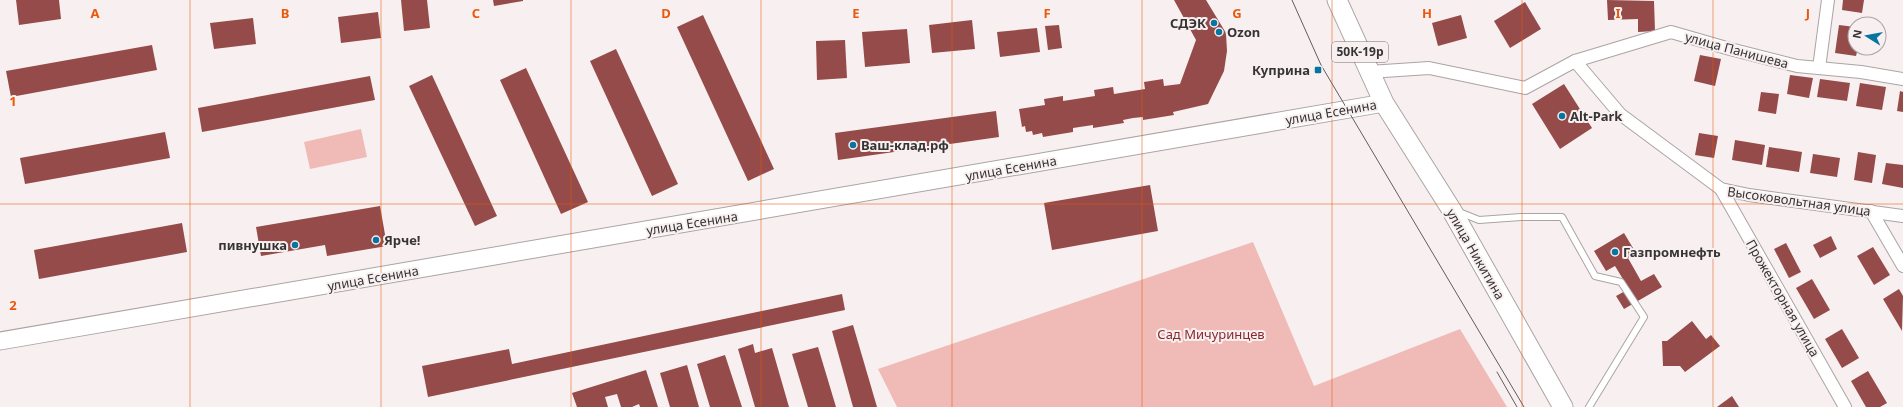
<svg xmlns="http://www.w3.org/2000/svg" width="1903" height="407" viewBox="0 0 1903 407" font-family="'Noto Sans',sans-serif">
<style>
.green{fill:#f0bab7}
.building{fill:#954b49}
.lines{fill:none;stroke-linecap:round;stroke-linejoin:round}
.lane-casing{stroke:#aba4a3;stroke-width:8}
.street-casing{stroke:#aba4a3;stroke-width:14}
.secondary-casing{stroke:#aba4a3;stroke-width:19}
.primary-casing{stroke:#aba4a3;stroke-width:21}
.lane{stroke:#fff;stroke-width:6}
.street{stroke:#fff;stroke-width:12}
.secondary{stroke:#fff;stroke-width:17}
.primary{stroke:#fff;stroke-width:19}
.tram{stroke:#615d5d;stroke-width:1}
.grid{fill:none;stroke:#e8590c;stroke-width:1;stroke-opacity:0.55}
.poi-dot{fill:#0676a1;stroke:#f8f0f0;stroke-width:1.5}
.labels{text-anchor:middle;stroke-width:4;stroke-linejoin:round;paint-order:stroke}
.shield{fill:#f8f0f0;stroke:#716c6c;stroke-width:1}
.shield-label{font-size:12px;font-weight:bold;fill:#373434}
.poi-label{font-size:13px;font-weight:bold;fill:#373434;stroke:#f8f0f0;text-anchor:start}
.street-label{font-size:13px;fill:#373434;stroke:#f8f0f0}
.park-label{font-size:13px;fill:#87282c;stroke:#f8f0f0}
.grid-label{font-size:13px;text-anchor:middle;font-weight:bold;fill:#e8590c;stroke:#f8f0f0;stroke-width:4;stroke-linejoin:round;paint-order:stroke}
</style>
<rect width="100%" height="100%" fill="#f8f0f0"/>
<g class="green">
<polygon points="361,129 367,157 310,169 304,142"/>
<polygon points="1253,242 1314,386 1460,329 1507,407 897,407 878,369"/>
</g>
<g class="building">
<polygon points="16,0 59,0 61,19 19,25"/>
<polygon points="401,0 427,0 430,28 404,31"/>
<polygon points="493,0 523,0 523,1 494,6"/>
<polygon points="1174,0 1206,0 1226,33 1227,51 1224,71 1208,104 1173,112 1174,115 1143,120 1143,117 1133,118 1123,120 1124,123 1093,128 1093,125 1073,128 1073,132 1043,137 1042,133 1033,135 1032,131 1026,132 1025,126 1022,127 1019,109 1045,105 1044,99 1063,96 1063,101 1095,96 1094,90 1113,87 1114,94 1145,89 1144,82 1163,79 1164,86 1180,84 1196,40"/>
<polygon points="1607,0 1654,1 1655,31 1638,32 1638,19 1608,20"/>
<polygon points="1843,0 1864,0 1862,13 1842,10"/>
<polygon points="1525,2 1541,29 1510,48 1494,21"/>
<polygon points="378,12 381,38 341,43 338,17"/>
<polygon points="703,15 774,169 748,181 677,27"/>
<polygon points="1461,15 1467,38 1438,46 1432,23"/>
<polygon points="253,18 256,44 214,49 210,23"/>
<polygon points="972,20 975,49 932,53 929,25"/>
<polygon points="1059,25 1062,48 1048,50 1045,26"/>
<polygon points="1839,25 1855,27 1855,48 1858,48 1856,56 1835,53"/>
<polygon points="1037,28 1040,52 1000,57 997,32"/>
<polygon points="907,29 910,63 865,67 862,32"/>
<polygon points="845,40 847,78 817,80 816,41"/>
<polygon points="152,45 157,70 11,97 6,71"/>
<polygon points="616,49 678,184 652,196 590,61"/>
<polygon points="1700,55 1721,59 1715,86 1694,81"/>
<polygon points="526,68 588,202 561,214 500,80"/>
<polygon points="432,75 497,216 475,226 409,86"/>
<polygon points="1790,75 1813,78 1809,98 1787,94"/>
<polygon points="370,76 375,100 202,132 198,108"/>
<polygon points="1820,79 1850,83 1847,101 1817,97"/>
<polygon points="1860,83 1886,87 1882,110 1856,106"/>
<polygon points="1564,84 1592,128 1560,149 1532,104"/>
<polygon points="1900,91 1903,92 1903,112 1897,111"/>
<polygon points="1761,92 1779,94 1776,114 1758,111"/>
<polygon points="996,111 999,137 838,160 835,133"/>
<polygon points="165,132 170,158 25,184 20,158"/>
<polygon points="1699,133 1718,136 1714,158 1695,155"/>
<polygon points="1735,140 1765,145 1762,165 1732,160"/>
<polygon points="1769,147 1802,152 1799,172 1766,167"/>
<polygon points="1858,152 1876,155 1872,183 1854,180"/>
<polygon points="1813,154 1840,158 1837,177 1810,173"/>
<polygon points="1886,163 1903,165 1903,188 1882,184"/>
<polygon points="1150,185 1158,231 1052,250 1044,203"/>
<polygon points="380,206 387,246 327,256 325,245 261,256 256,227"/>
<polygon points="182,223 187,252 39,279 34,250"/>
<polygon points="1624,233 1636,253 1628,258 1641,281 1654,274 1662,287 1624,309 1616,296 1629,289 1615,266 1606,271 1594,251"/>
<polygon points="1831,236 1837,249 1820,258 1813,245"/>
<polygon points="1786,243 1801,272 1789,278 1774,249"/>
<polygon points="1873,247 1890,275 1874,285 1857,256"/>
<polygon points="1812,279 1830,310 1814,319 1796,288"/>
<polygon points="1899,289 1903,296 1902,331 1883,299"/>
<polygon points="842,294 845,310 428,397 422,366 509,349 512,364"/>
<polygon points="1692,321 1706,339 1711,335 1720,346 1685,372 1680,366 1663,366 1662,341 1667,341"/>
<polygon points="853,325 877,407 853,407 832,331"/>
<polygon points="1842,329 1859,358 1842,368 1825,339"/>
<polygon points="753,344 755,353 772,348 789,407 755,407 738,349"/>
<polygon points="818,347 836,407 808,407 792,354"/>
<polygon points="725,355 742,407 710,407 697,364"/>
<polygon points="687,365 699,407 670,407 660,373"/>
<polygon points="646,370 658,407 640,407 639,404 632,407 621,407 617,394 605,397 608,407 577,407 572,393"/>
<polygon points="1868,371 1887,403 1880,407 1866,407 1851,381"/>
<polygon points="1732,396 1739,407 1717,407"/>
</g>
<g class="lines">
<defs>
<polyline id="lane" points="1459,212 1479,220 1521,217 1562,217 1595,276 1621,282 1644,317 1589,407"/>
<g id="street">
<polyline points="1575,61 1671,32 1730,49 1797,66 1861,72 1903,79"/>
<polyline points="1819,68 1828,0"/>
<polyline points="1369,72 1429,68 1525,88 1575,61 1620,114 1721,189 1749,195 1903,216"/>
<polyline points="1721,189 1845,407"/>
<polyline points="1871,211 1903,266"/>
</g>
<polyline id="secondary" points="0,341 1384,103"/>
<polyline id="primary" points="1337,0 1384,103 1451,209 1563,407"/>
</defs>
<use href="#lane" class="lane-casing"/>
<use href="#street" class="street-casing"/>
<use href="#secondary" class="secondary-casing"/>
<use href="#primary" class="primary-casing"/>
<use href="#lane" class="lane"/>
<use href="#street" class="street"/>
<use href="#secondary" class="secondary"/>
<use href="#primary" class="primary"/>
<g class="tram">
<polyline points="1292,0 1321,65 1524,407"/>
<polyline points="1497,372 1517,407"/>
</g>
</g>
<path class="grid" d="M190 0V407M381 0V407M571 0V407M761 0V407M952 0V407M1142 0V407M1332 0V407M1522 0V407M1713 0V407M0 204H1903"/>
<g class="poi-dot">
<circle cx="1214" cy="23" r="4"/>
<circle cx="1219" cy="32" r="4"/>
<rect x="1314" y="66" width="8" height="8" rx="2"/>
<circle cx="1562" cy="116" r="4"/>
<circle cx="853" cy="145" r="4"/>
<circle cx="376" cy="240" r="4"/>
<circle cx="295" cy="245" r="4"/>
<circle cx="1615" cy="252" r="4"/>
</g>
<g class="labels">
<rect class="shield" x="1332" y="42" width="56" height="20" rx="3"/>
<g class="shield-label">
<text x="1360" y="56">50К-19р</text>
</g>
<g class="poi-label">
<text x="1206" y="28" text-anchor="end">СДЭК</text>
<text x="1227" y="37">Ozon</text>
<text x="1310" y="75" text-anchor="end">Куприна</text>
<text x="1570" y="121">Alt-Park</text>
<text x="861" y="150">Ваш-клад.рф</text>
<text x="384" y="245">Ярче!</text>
<text x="287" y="250" text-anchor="end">пивнушка</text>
<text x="1623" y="257">Газпромнефть</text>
</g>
<g class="street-label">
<text transform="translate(1737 50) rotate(15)" y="5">улица Панишева</text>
<text transform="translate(1331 112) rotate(-10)" y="5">улица Есенина</text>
<text transform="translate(1011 168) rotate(-10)" y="5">улица Есенина</text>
<text transform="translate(1799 201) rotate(8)" y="5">Высоковольтная улица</text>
<text transform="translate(692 223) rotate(-9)" y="5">улица Есенина</text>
<text transform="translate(1476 254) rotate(60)" y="5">улица Никитина</text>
<text transform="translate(373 278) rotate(-10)" y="5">улица Есенина</text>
<text transform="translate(1783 298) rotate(60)" y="5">Прожекторная улица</text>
</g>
<g class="park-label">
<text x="1211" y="339">Сад Мичуринцев</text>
</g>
</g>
<g class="grid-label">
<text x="95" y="18">A</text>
<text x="285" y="18">B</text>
<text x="476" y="18">C</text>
<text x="666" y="18">D</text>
<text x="856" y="18">E</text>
<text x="1047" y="18">F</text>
<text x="1237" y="18">G</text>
<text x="1427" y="18">H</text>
<text x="1618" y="18">I</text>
<text x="1808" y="18">J</text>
<text x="13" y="106">1</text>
<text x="13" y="310">2</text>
</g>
<g transform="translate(1867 36) rotate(281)"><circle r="19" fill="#f8f0f0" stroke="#aba5a5"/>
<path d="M0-3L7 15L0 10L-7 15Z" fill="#0676a1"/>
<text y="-6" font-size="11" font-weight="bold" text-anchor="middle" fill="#373434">N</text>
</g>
</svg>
